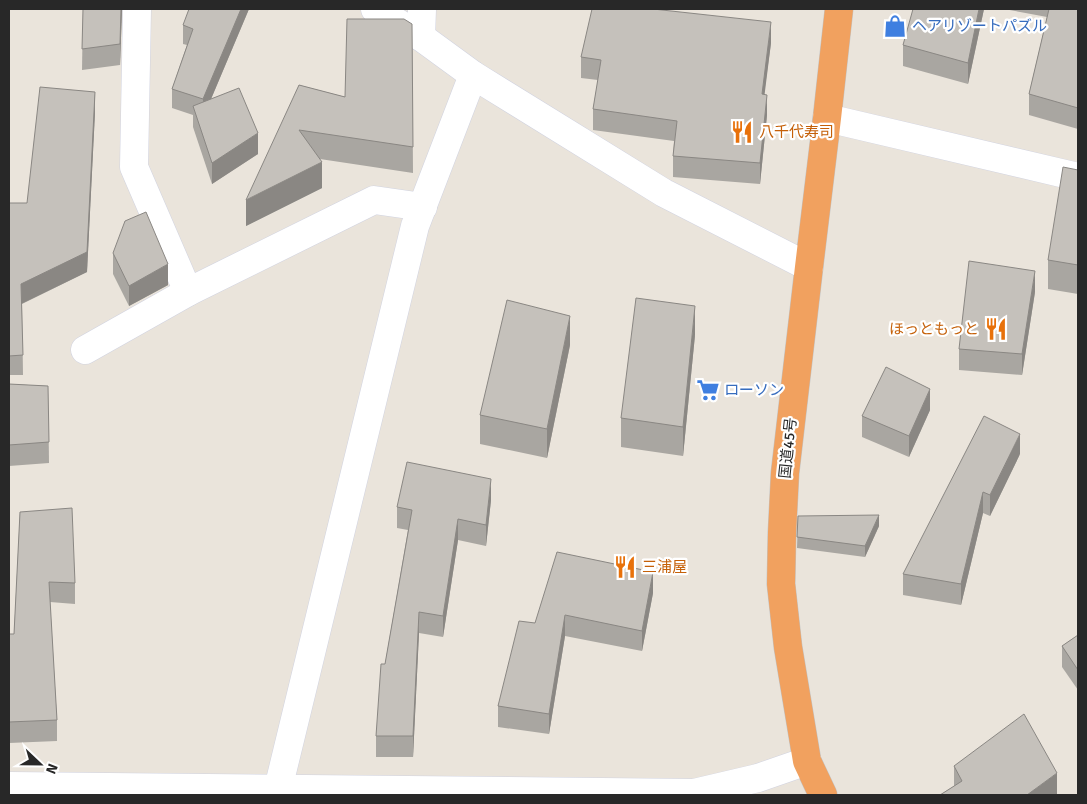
<svg xmlns="http://www.w3.org/2000/svg" width="1087" height="804" viewBox="0 0 1087 804" font-family="Signika,'Noto Sans JP',sans-serif">
<style>
.lines{fill:none;stroke-linecap:round;stroke-linejoin:round}
.street-casing{stroke:#d1d3e0;stroke-width:29}
.secondary-casing{stroke:#d1d3e0;stroke-width:29}
.highway-casing{stroke:#c3c3c3;stroke-width:29}
.street{stroke:#fff;stroke-width:28}
.secondary{stroke:#fff;stroke-width:28}
.highway{stroke:#f1a15f;stroke-width:28}
.wall{fill:#a9a6a1}
.shaded-wall{fill:#8a8783}
.building{fill:#c5c1bb;stroke:#8a8783}
.labels{text-anchor:middle;stroke-width:4.5;stroke-linejoin:round;paint-order:stroke}
.shop-label{font-size:15px;fill:#366cbe;stroke:#fff;text-anchor:start}
.food-label{font-size:15px;fill:#c56008;stroke:#fff;text-anchor:start}
.street-label{font-size:15px;fill:#282828;stroke:#fff}
</style>
<rect width="100%" height="100%" fill="#eae4db"/>
<g class="lines">
<defs>
<g id="street">
<polyline points="137,9 134,167 188,292"/>
<polyline points="375,9 421,37 473,75 664,193 809,267"/>
<polyline points="421,37 422,9"/>
<polyline points="827,118 1078,177"/>
<polyline points="85,350 188,292 374,200 423,207"/>
<polyline points="278,789 415,226 473,75"/>
</g>
<polyline id="secondary" points="9,786 694,793 758,778 807,761"/>
<polyline id="highway" points="823,795 807,761 788,647 781,584 782,533 785,473 809,267 827,118 839,9"/>
</defs>
<use href="#street" class="street-casing"/>
<use href="#secondary" class="secondary-casing"/>
<use href="#highway" class="highway-casing"/>
<use href="#street" class="street"/>
<use href="#secondary" class="secondary"/>
<use href="#highway" class="highway"/>
</g>
<g class="wall">
<polygon points="83,9 122,9 120,65 82,70"/>
<polygon points="249,9 211,99 258,154 212,184 193,127 193,115 172,108 172,89 187,45 183,44 183,25"/>
<polygon points="984,9 968,84 903,66 903,45"/>
<polygon points="1004,9 1078,9 1078,129 1029,115 1029,94 1047,17"/>
<polygon points="412,24 413,173 320,159 322,188 246,226 299,85 345,97"/>
<polygon points="771,43 764,94 767,115 760,184 673,177 673,156 674,141 593,130 593,109 598,80 581,78 581,57"/>
<polygon points="95,112 87,272 22,304 23,375 9,375 9,203 27,203"/>
<polygon points="1078,170 1078,294 1048,289 1048,260"/>
<polygon points="113,253 168,285 129,306 113,274"/>
<polygon points="1035,292 1022,375 959,370 959,349"/>
<polygon points="695,335 683,456 621,447 621,418"/>
<polygon points="570,345 547,458 480,444 480,415"/>
<polygon points="9,384 48,386 49,463 9,466"/>
<polygon points="930,410 909,457 862,437 862,416"/>
<polygon points="1020,454 990,516 983,513 961,605 903,595 903,574"/>
<polygon points="491,500 486,546 458,540 443,637 419,633 413,757 376,757 376,736 385,664 408,530 397,528 397,507"/>
<polygon points="20,512 75,583 75,604 50,602 57,720 57,741 9,743 9,634 14,634"/>
<polygon points="798,516 879,526 865,557 797,548"/>
<polygon points="653,593 642,651 565,636 549,734 498,727 498,706 535,623"/>
<polygon points="1078,635 1078,690 1062,667 1062,646"/>
<polygon points="954,766 1057,794 1055,795 940,795 954,786"/>
</g>
<g class="shaded-wall">
<polygon points="121,9 122,9 120,65 120,44"/>
<polygon points="241,9 249,9 203,118 203,99"/>
<polygon points="979,9 984,9 968,84 968,63"/>
<polygon points="771,22 771,43 762,115 762,94"/>
<polygon points="95,92 95,112 87,272 21,304 21,284"/>
<polygon points="767,95 767,115 760,184 760,163"/>
<polygon points="258,133 258,154 212,184 212,163"/>
<polygon points="322,162 322,188 246,226 246,200"/>
<polygon points="168,264 168,285 129,306 129,286"/>
<polygon points="1035,271 1035,292 1022,375 1022,354"/>
<polygon points="695,306 695,335 683,456 683,427"/>
<polygon points="570,316 570,345 547,458 547,429"/>
<polygon points="930,389 930,410 909,457 909,436"/>
<polygon points="1020,434 1020,454 990,516 990,495"/>
<polygon points="491,479 491,500 486,546 486,525"/>
<polygon points="983,492 983,513 961,605 961,584"/>
<polygon points="879,515 879,526 865,557 865,546"/>
<polygon points="458,519 458,540 443,637 443,616"/>
<polygon points="653,572 653,593 642,651 642,631"/>
<polygon points="419,612 419,633 413,757 413,736"/>
<polygon points="565,615 565,636 549,734 549,714"/>
<polygon points="1057,773 1057,794 1055,795 1027,795"/>
</g>
<g class="building">
<polygon points="83,9 121,9 120,44 82,49"/>
<polygon points="189,9 241,9 203,99 172,89 193,29 183,25"/>
<polygon points="592,9 653,9 771,22 762,94 767,95 760,163 673,156 677,121 593,109 601,60 581,57"/>
<polygon points="913,9 979,9 968,63 903,45"/>
<polygon points="1049,9 1078,9 1078,108 1029,94"/>
<polygon points="347,19 404,19 412,24 413,147 299,130 322,162 246,200 299,85 345,97"/>
<polygon points="40,87 95,92 87,252 21,284 23,355 9,356 9,203 27,203"/>
<polygon points="239,88 258,133 212,163 193,106"/>
<polygon points="1063,167 1078,170 1078,265 1048,260"/>
<polygon points="146,212 168,264 129,286 113,253 125,221"/>
<polygon points="969,261 1035,271 1022,354 959,349"/>
<polygon points="636,298 695,306 683,427 621,418"/>
<polygon points="507,300 570,316 547,429 480,415"/>
<polygon points="886,367 930,389 909,436 862,416"/>
<polygon points="9,384 48,386 49,442 9,445"/>
<polygon points="984,416 1020,434 990,495 983,492 961,584 903,574"/>
<polygon points="407,462 491,479 486,525 458,519 443,616 419,612 413,736 376,736 381,664 385,664 412,510 397,507"/>
<polygon points="72,508 75,583 49,582 57,720 9,722 9,634 14,634 20,512"/>
<polygon points="879,515 865,546 797,537 798,516"/>
<polygon points="557,552 653,572 642,631 565,615 549,714 498,706 519,621 535,623"/>
<polygon points="1078,635 1078,670 1062,646"/>
<polygon points="1024,714 1057,773 1027,795 940,795 962,781 954,766"/>
</g>
<defs>
<symbol id="shop-bare" viewBox="-9 -9 18 18"><path d="M-5-2.5h2.3a2.7 3.5 0 0 1 5.4 0H5L5.5 6h-11ZM-1.5-2.5h3a1.5 2.3 0 0 0-3 0Z" fill="#3f7fe0" stroke="#fff" stroke-width="2.5" paint-order="stroke"/></symbol>
<symbol id="restaurant-bare" viewBox="-9 -9 18 18"><path d="M-5-6h1v4h1v-4h1v4h1v-4h1v5L-1.5 .5V6h-2V.5L-5-1ZM5-6V6H3V1.5H1.5Q1.5-4 5-6Z" fill="#e8710a" stroke="#fff" stroke-width="2.5" paint-order="stroke"/></symbol>
<symbol id="supermarket-bare" viewBox="-9 -9 18 18"><path d="M-6-5.5h2.5l.6 2H6L4.5 2H-2.5L-4.4-4H-6ZM-1.5 3.2a1.3 1.3 0 1 0 .1 0ZM3 3.2a1.3 1.3 0 1 0 .1 0Z" fill="#3f7fe0" stroke="#fff" stroke-width="2.5" paint-order="stroke"/></symbol>
</defs>
<g fill-rule="evenodd">
<use href="#shop-bare" x="879" y="10" width="32" height="32"/>
<use href="#restaurant-bare" x="726" y="116" width="32" height="32"/>
<use href="#restaurant-bare" x="980" y="313" width="32" height="32"/>
<use href="#supermarket-bare" x="692" y="374" width="32" height="32"/>
<use href="#restaurant-bare" x="609" y="551" width="32" height="32"/>
</g>
<g class="labels">
<g class="shop-label">
<text x="912" y="31">ヘアリゾートパズル</text>
<text x="724" y="395">ローソン</text>
</g>
<g class="food-label">
<text x="759" y="137">八千代寿司</text>
<text x="979" y="334" text-anchor="end">ほっともっと</text>
<text x="642" y="572">三浦屋</text>
</g>
<g class="street-label">
<text transform="translate(788 448) rotate(-84)" y="5">国道45号</text>
</g>
</g>
<rect width="1087" height="804" fill="none" stroke="#282828" stroke-width="20"/>
<g transform="translate(40 764) rotate(112)" stroke="#ffffff" stroke-width="4" paint-order="stroke">
<path d="M0-4L9 19L0 12L-9 19Z" fill="#282828"/>
<text y="-8" font-size="14" font-weight="bold" text-anchor="middle" fill="#282828">N</text>
</g>
</svg>
